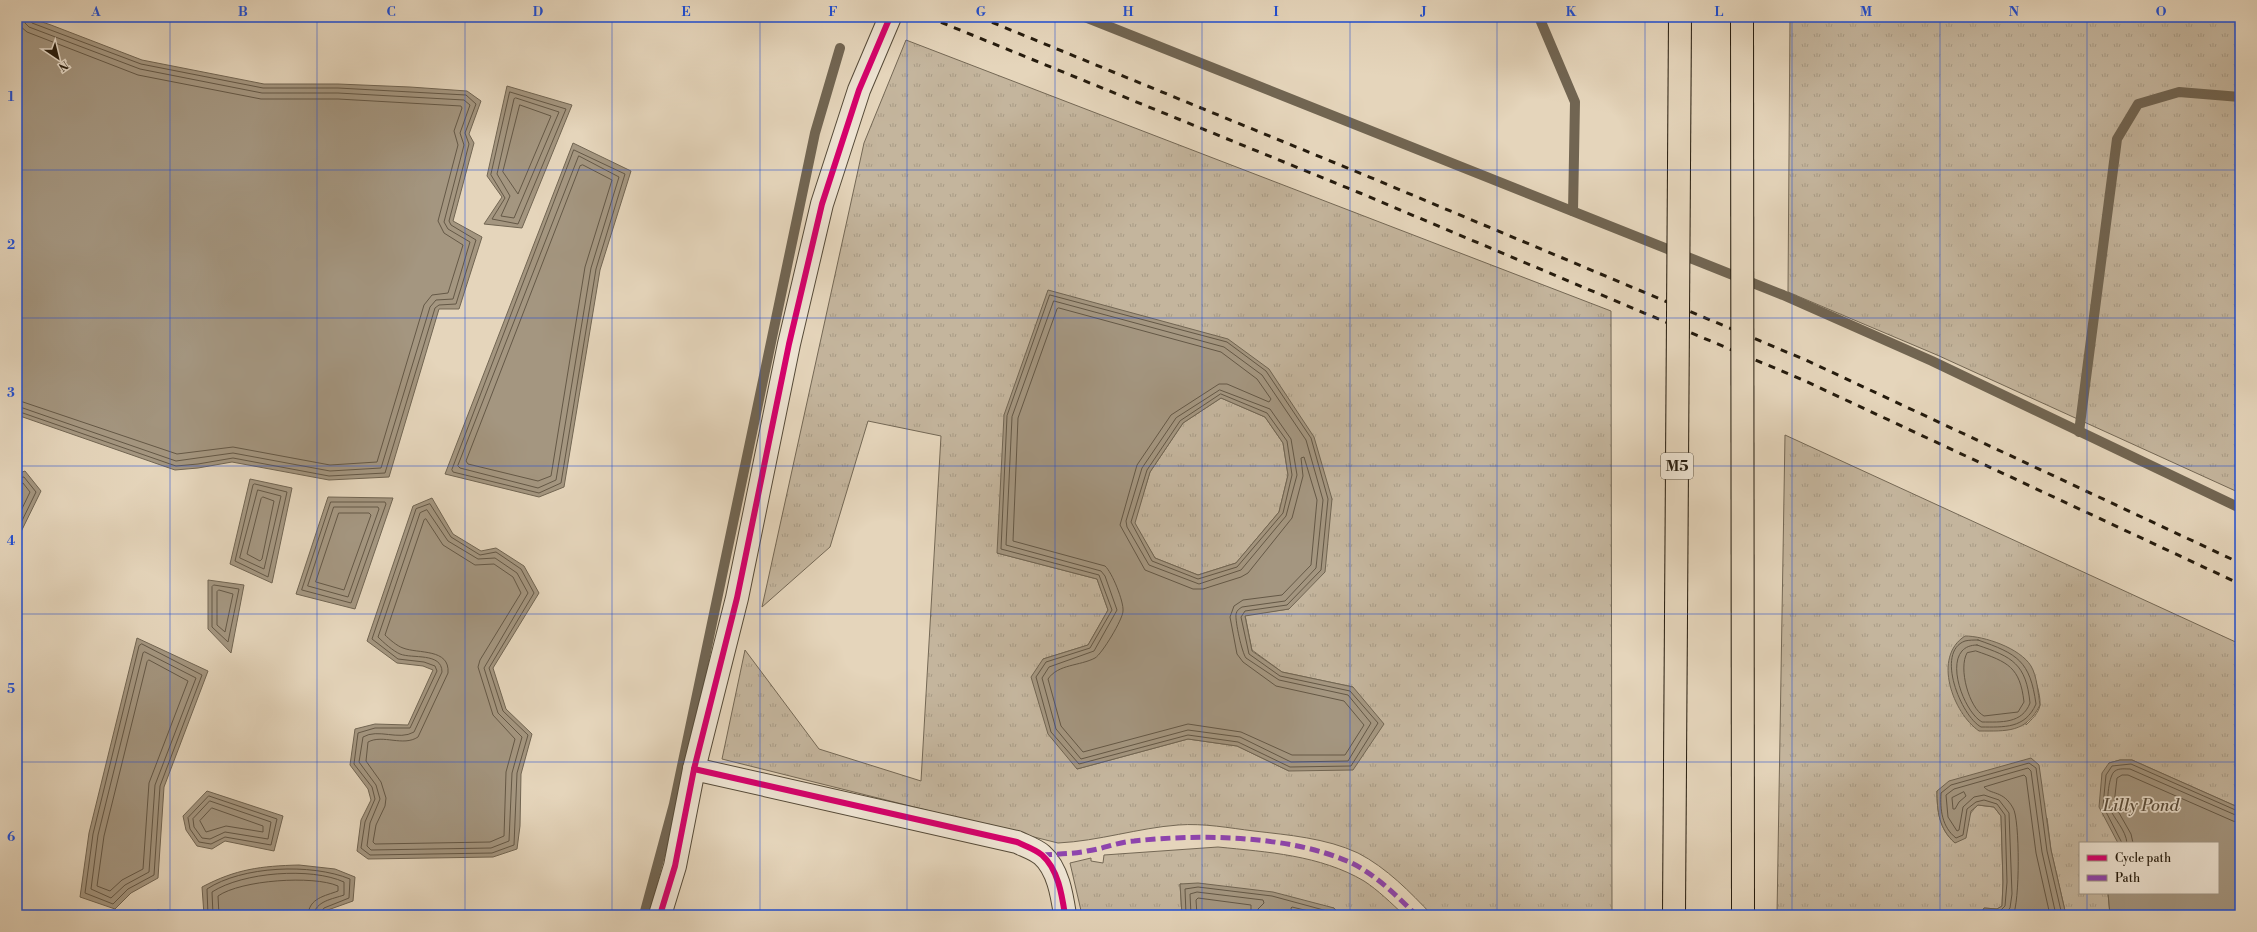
<svg xmlns="http://www.w3.org/2000/svg" width="2257" height="932" viewBox="0 0 2257 932" font-family="'Libre Bodoni',serif">
<style>
.grass{fill:url(#grass-tufts);stroke:#746855;fill-rule:evenodd}
.water{fill:#a49680;stroke:#716552;fill-rule:evenodd}
.lines{fill:none;stroke-linecap:round;stroke-linejoin:round}
.shore{stroke:#645846;stroke-width:1}
.stream{stroke:#716552;stroke-width:10}
.minor-casing{stroke:#554a38;stroke-width:24}
.minor{stroke:#eee4d3;stroke-width:22}
.rail{stroke:#251b0d;stroke-width:3;stroke-dasharray:7 7;stroke-linecap:butt}
.highway-bridge-casing{stroke:#251b0d;stroke-width:24;stroke-linecap:butt}
.highway-bridge{stroke:#e5d5bb;stroke-width:22}
.quiet{stroke:#8e44ad;stroke-width:5;stroke-dasharray:10 5;stroke-linecap:butt}
.cycleway-casing{stroke:#eee4d3;stroke-width:8}
.cycleway{stroke:#d6006c;stroke-width:6}
.grid{fill:none;stroke:#1d4ed8;stroke-width:1;stroke-opacity:0.55}
.labels{text-anchor:middle;stroke-width:3.5;stroke-linejoin:round;paint-order:stroke}
.shield{fill:#eee4d3;stroke:#615748;stroke-width:1}
.shield-label{font-size:15px;font-weight:bold;fill:#251b0d}
.water-label{font-size:17px;font-style:italic;fill:#584c3b;stroke:#eee4d3}
.neatline{fill:none;stroke:#1d4ed8;stroke-width:1.5}
.grid-label{font-size:13px;text-anchor:middle;font-weight:bold;fill:#1d4ed8}
</style>
<defs>
<pattern id="grass-tufts" width="24" height="20" patternUnits="userSpaceOnUse"><rect width="24" height="20" fill="#c4b59d"/><path d="M3 7l-1-3M5 7V3M7 7l1-3M15 17l-1-3M17 17v-4M19 17l1-3" fill="none" stroke="#a89b86"/></pattern>
</defs>
<rect width="100%" height="100%" fill="#e5d5bb"/>
<filter id="stains"><feTurbulence type="fractalNoise" baseFrequency=".005" numOctaves="4"/><feColorMatrix values="0 0 0 0 .2 0 0 0 0 .09 0 0 0 0 .02 0 0 0 .5 -.17"/></filter>
<radialGradient id="worn" r=".72"><stop offset=".6" stop-color="#630" stop-opacity="0"/><stop offset="1" stop-color="#630" stop-opacity=".3"/></radialGradient>
<g class="grass">
<polygon points="1790,17 2240,17 2240,493 1937,355 1788,292"/>
<path d="M906 40 1611 311 1612 915H1432C1410 892 1387 868 1358 853 1326 838 1288 835 1254 831 1229 828 1204 823 1178 825 1138 828 1099 841 1058 843L722 759 745 650 819 749 921 781 941 436 868 421 830 547 762 607 864 143ZM1228 339 1332 499 1289 609 1245 615 1252 650 1282 672 1353 687 1289 771 1237 746 1188 739 1077 769 1043 659 1088 645 1108 610 1097 579 997 553Z"/>
<polygon points="1221,398 1265,417 1283,443 1288,475 1279,512 1236,563 1198,575 1155,558 1134,523 1150,472 1183,423"/>
<path d="M1785 435 2240 644V808L2132 760H2120L2109 763 2118 843H2080V893H2108L2110 915H2066L2051 850 2047 818 1937 791C1937 811 1939 829 1955 843 1962 831 1968 813 1978 805L1994 807 2001 816 2003 882 2002 906 1997 909 1984 908 1980 915H1777ZM2024 658C2032 668 2041 692 2040 705 2039 713 2031 720 2026 725Z"/>
<path d="M1218 847C1267 852 1320 855 1364 881 1378 890 1391 903 1404 915H1340L1334 908 1180 884 1182 915H1082L1070 863 1091 858V861L1103 863 1104 855Z"/>
<polygon points="1269,910 1291,915 1264,915"/>
</g>
<g class="water">
<polygon points="17,17 27,17 51,25 142,60 264,84 338,84 410,87 467,91 481,101 469,134 474,143 453,221 482,237 459,309 439,309 389,477 329,480 232,462 198,468 175,470 17,415"/>
<polygon points="507,86 572,105 522,228 484,224 502,197 487,176"/>
<polygon points="573,143 631,171 600,270 564,487 539,497 445,474"/>
<path d="M1048 290 1228 339 1269 369 1314 437 1332 499 1325 572 1289 609 1245 616 1252 651 1282 672 1353 687 1384 724 1353 770 1289 771 1237 746 1188 739 1077 769 1048 734 1031 677 1043 659 1088 645 1108 610 1097 579 997 553 1004 415ZM1221 398 1265 417 1283 443 1288 475 1279 512 1236 563 1198 575 1155 558 1135 523 1150 472 1183 423Z"/>
<polygon points="25,471 41,491 17,540 17,474"/>
<polygon points="250,479 292,488 272,583 230,564"/>
<polygon points="328,497 393,498 355,609 296,594"/>
<polygon points="432,498 453,534 481,551 496,548 524,566 539,593 493,668 506,709 532,734 521,774 520,826 517,849 493,857 368,859 357,851 361,820 371,800 368,789 350,765 355,729 375,724 408,725 433,670 423,666 397,663 367,641 413,506"/>
<polygon points="208,580 244,585 231,653 208,629"/>
<path d="M1965 636C1984 636 2020 648 2031 666 2037 676 2038 693 2040 705 2026 733 2007 731 1979 731 1953 713 1932 657 1965 636Z"/>
<polygon points="137,638 208,671 164,787 158,878 131,893 115,909 80,897 89,833"/>
<path d="M2031 758 2039 765 2051 850 2066 915H1980L1984 908 1997 909 2002 906 2003 882 2001 816 1994 807 1978 805 1971 811 1966 838 1955 843C1939 829 1937 811 1937 791L1949 781Z"/>
<polygon points="2120,760 2132,760 2240,808 2240,915 2110,915 2108,893 2218,893 2218,843 2118,843 2099,807 2102,773 2109,763"/>
<polygon points="207,791 283,816 274,851 225,841 212,849 197,846 186,830 183,816"/>
<path d="M299 865 335 869 355 877 353 901 325 911 322 915H204L202 887C236 869 261 866 299 865Z"/>
<polygon points="1198,883 1273,892 1334,908 1340,915 1291,915 1269,910 1264,915 1182,915 1180,884"/>
<polygon points="158,910 182,915 148,915"/>
</g>
<g class="lines">
<g class="shore">
<polygon points="510,92 566,109 518,224 492,219 505,198 491,175"/>
<polygon points="516,98 559,112 514,218 501,216 510,196 497,174 514,99"/>
<polygon points="520,105 551,116 518,194 503,172"/>
<polygon points="574,150 625,174 596,269 561,483 539,493 453,472 452,470"/>
<polygon points="579,156 619,177 591,268 556,480 538,488 460,468 458,466"/>
<polygon points="583,165 612,180 585,267 551,476 538,481 468,464 466,461 580,166"/>
<polygon points="1050,295 1227,342 1266,371 1311,438 1328,499 1321,570 1287,605 1245,611 1241,617 1249,654 1280,676 1350,691 1378,723 1351,766 1290,767 1238,742 1188,735 1079,764 1051,732 1036,677 1046,662 1090,648 1112,610 1099,575 1001,549 1007,416"/>
<path d="M1054 301 1224 347 1262 375 1306 440 1323 500 1316 568 1285 601 1242 607C1239 609 1237 610 1236 614 1235 621 1242 653 1246 658L1279 680 1348 695 1371 723 1348 761 1291 762 1240 737 1188 730 1081 759 1056 729 1042 678 1049 667 1094 651 1117 610 1105 576 1101 571 1006 545 1012 417Z"/>
<path d="M1059 308 1221 352 1257 379 1271 399 1269 402 1227 384H1219L1171 415 1137 465 1120 525 1145 570 1193 589H1203L1241 577 1248 573 1292 518 1303 476 1301 458 1304 457 1317 500 1311 565 1282 595 1243 600 1234 606 1230 617 1237 654 1243 662 1276 686 1344 701 1364 725 1345 755H1292L1241 732 1188 724 1083 752 1061 726 1048 679C1058 664 1080 666 1095 658 1102 654 1123 619 1123 611 1124 602 1112 572 1105 566L1013 541 1018 418 1057 309Z"/>
<polygon points="1220,390 1270,409 1291,439 1297,475 1286,516 1241,570 1199,584 1149,565 1127,527 1126,521 1142,468 1176,418"/>
<polygon points="1221,394 1267,413 1287,441 1292,475 1283,513 1237,567 1198,579 1152,561 1131,522 1147,470 1180,421"/>
<polyline points="17,400 177,454 233,447 330,465 377,462 424,305 432,295 448,293 463,245 444,233 438,221 458,145 454,131 462,108 461,106 338,99 261,99 138,75 27,32 20,26 18,17"/>
<polyline points="17,406 176,461 233,453 330,471 381,468 430,307 436,300 453,299 470,242 448,229 444,222 464,145 460,133 470,105 464,100 338,93 262,93 140,69 29,27 25,23 24,17"/>
<polyline points="17,411 176,466 198,464 233,458 329,476 385,473 435,308 439,305 456,304 476,240 451,225 449,221 469,144 465,133 476,104 466,95 338,88 263,88 141,64 32,23 29,17"/>
<polyline points="17,478 24,477 36,492 17,531"/>
<polyline points="17,483 23,483 30,492 17,519"/>
<polygon points="255,484 287,492 268,577 235,561 253,485"/>
<polygon points="258,490 281,496 264,569 240,558"/>
<polygon points="263,497 274,501 262,559 260,561 247,554 261,499"/>
<polygon points="331,502 385,502 386,504 351,603 302,590"/>
<polygon points="430,504 451,537 480,555 496,552 521,569 534,593 489,668 503,711 528,735 517,773 514,845 492,853 370,855 361,848 365,822 375,799 372,787 354,764 358,733 375,728 410,728 437,671 435,666 424,662 398,659 372,639 416,509"/>
<polygon points="334,507 378,507 379,509 348,597 308,586"/>
<path d="M427 510 448 541 478 559 495 558 517 573 528 593 484 668 498 713 522 737 512 773 509 841 491 848 371 850 367 846 370 823 380 799 376 785 359 762 363 737C378 728 399 741 414 732L442 672C442 652 412 659 400 654 393 651 383 642 378 637L420 513Z"/>
<polygon points="339,513 369,513 371,515 344,590 316,582"/>
<path d="M426 519 443 545 475 565 494 564 513 577 521 593 480 660 478 667 493 715 515 739 506 772 504 836 490 842 375 844 373 842 376 825 385 806 386 798 381 782 366 761 368 742C383 734 403 747 418 737L448 673C450 648 418 654 403 648 397 646 389 639 385 635L424 520Z"/>
<polygon points="214,585 239,589 228,642 212,627 212,587"/>
<polygon points="219,590 233,594 225,632 217,625 217,592"/>
<path d="M1978 640C2018 654 2030 661 2036 704 2025 729 2004 727 1981 727 1961 716 1935 652 1965 641 1969 640 1974 640 1978 640Z"/>
<polygon points="142,644 202,675 160,786 154,875 128,889 113,904 85,893 93,834 139,646"/>
<path d="M1977 645C2013 657 2026 664 2030 703 2022 724 2001 722 1982 722 1962 711 1939 645 1977 645Z"/>
<path d="M1976 651C2008 662 2020 667 2024 702L2018 712 1984 716C1969 708 1958 668 1967 653Z"/>
<polygon points="145,652 196,678 155,785 149,872 125,885 111,898 91,889 98,835 143,653"/>
<polygon points="149,660 188,681 149,783 143,869 122,880 110,891 97,886 104,836 147,662"/>
<polygon points="1964,792 1966,796 1959,802 1955,809 1953,809 1952,798"/>
<polygon points="209,796 277,819 271,845 225,837 211,844 199,842 190,829 188,818"/>
<polygon points="210,801 271,822 268,839 225,832 210,839 202,838 194,827 193,819"/>
<polygon points="212,808 263,826 263,832 226,826 206,832 200,821"/>
<polyline points="2122,843 2103,806 2106,775 2112,766 2131,764 2240,812"/>
<path d="M2127 843C2126 830 2114 819 2109 807 2106 802 2109 774 2115 771 2119 768 2125 769 2130 769L2240 817"/>
<polyline points="2133,843 2131,834 2114,804 2117,778 2122,775 2128,775 2233,821 2240,823"/>
<path d="M208 915 207 889C242 866 311 863 350 879L349 898 324 908 319 915"/>
<path d="M213 915 212 892C243 872 311 867 344 882V895C333 899 315 901 314 915"/>
<path d="M219 915 218 896C241 880 313 875 338 886V891C325 896 309 898 308 915"/>
<polyline points="1186,915 1185,889 1198,887 1272,896 1331,912 1335,915"/>
<polyline points="1191,915 1190,894 1197,892 1263,900 1264,903 1258,909 1257,915"/>
<polyline points="1197,915 1196,900 1198,898 1251,905 1251,915"/>
<polyline points="1292,915 1291,908 1292,907 1325,915"/>
<path d="M1984 915 1988 911 1999 912 2005 906 2007 882 2005 815 1997 804 1984 800 1976 802 1967 809 1963 835 1956 838C1942 827 1940 810 1941 793L1951 785 2029 763 2036 768 2047 851 2062 915"/>
<polyline points="2004,915 2010,908 2012,894 2009,813 1999,800 1984,795 1974,797 1963,807 1959,830 1957,831 1948,817 1946,795 1954,789 2028,768 2031,771 2042,852 2056,915"/>
<path d="M2013 915C2020 905 2020 818 2013 808 2003 790 1991 795 1984 787L2024 775 2026 777 2036 853 2050 915"/>
</g>
<g class="stream">
<polyline points="1085,17 1783,295 1932,361 2240,508"/>
<polyline points="1539,17 1575,102 1573,211"/>
<polyline points="2079,432 2117,139 2138,104 2179,92 2240,97"/>
<polyline points="644,915 674,804 815,133 840,48"/>
</g>
<defs>
<g id="minor">
<path d="M694 769 1017 842C1025 846 1035 849 1042 855 1058 869 1062 895 1065 915"/>
<polyline points="660,915 675,866 694,769 737,598 789,344 822,204 859,90 890,17"/>
</g>
</defs>
<use href="#minor" class="minor-casing"/>
<use href="#minor" class="minor"/>
<g class="rail">
<polyline points="928,17 1360,193 1803,380 2240,584"/>
<polyline points="979,17 1367,176 1808,361 2240,563"/>
</g>
<defs>
<g id="highway-bridge">
<polyline points="1742,17 1743,915"/>
<polyline points="1674,915 1680,17"/>
</g>
</defs>
<use href="#highway-bridge" class="highway-bridge-casing"/>
<use href="#highway-bridge" class="highway-bridge"/>
<path class="quiet" d="M1042 855C1057 854 1072 854 1087 851 1103 849 1118 842 1134 841 1199 834 1286 835 1347 861 1373 872 1396 895 1416 915"/>
<defs>
<g id="cycleway">
<path d="M694 769 1017 842C1025 846 1035 849 1042 855 1058 869 1062 895 1065 915"/>
<polyline points="660,915 675,866 694,769 737,598 789,344 822,204 859,90 890,17"/>
</g>
</defs>
<use href="#cycleway" class="cycleway-casing"/>
<use href="#cycleway" class="cycleway"/>
</g>
<path class="grid" d="M170 17V915M317 17V915M465 17V915M612 17V915M760 17V915M907 17V915M1055 17V915M1202 17V915M1350 17V915M1497 17V915M1645 17V915M1792 17V915M1940 17V915M2087 17V843M17 170H2240M17 318H2240M17 466H2240M17 614H2240M17 762H2240M2087 893V915"/>
<g class="labels">
<rect class="shield" x="1661" y="453" width="32" height="26" rx="3"/>
<g class="shield-label">
<text x="1677" y="471">M5</text>
</g>
<g class="water-label">
<text x="2141" y="811">Lilly Pond</text>
</g>
</g>
<rect width="2257" height="932" fill="none" stroke="#e5d5bb" stroke-width="44"/>
<rect x="2079" y="842" width="140" height="52" fill="#eee4d3" stroke="#9e9484"/>
<rect x="2087" y="855" width="20" height="6" fill="#d6006c" stroke="#9e9484"/>
<text x="2115" y="862" font-size="12" fill="#251b0d">Cycle path</text>
<rect x="2087" y="875" width="20" height="6" fill="#8e44ad" stroke="#9e9484"/>
<text x="2115" y="882" font-size="12" fill="#251b0d">Path</text>
<g transform="translate(58 58) rotate(145)" stroke="#eee4d3" stroke-width="3" paint-order="stroke">
<path d="M0-3L7 15L0 10L-7 15Z" fill="#251b0d"/>
<text y="-6" font-size="11" font-weight="bold" text-anchor="middle" fill="#251b0d">N</text>
</g>
<rect x="22" y="22" width="2213" height="888" class="neatline"/>
<g class="grid-label">
<text x="96" y="16">A</text>
<text x="243" y="16">B</text>
<text x="391" y="16">C</text>
<text x="538" y="16">D</text>
<text x="686" y="16">E</text>
<text x="833" y="16">F</text>
<text x="981" y="16">G</text>
<text x="1128" y="16">H</text>
<text x="1276" y="16">I</text>
<text x="1424" y="16">J</text>
<text x="1571" y="16">K</text>
<text x="1719" y="16">L</text>
<text x="1866" y="16">M</text>
<text x="2014" y="16">N</text>
<text x="2161" y="16">O</text>
<text x="11" y="101">1</text>
<text x="11" y="249">2</text>
<text x="11" y="397">3</text>
<text x="11" y="545">4</text>
<text x="11" y="693">5</text>
<text x="11" y="841">6</text>
</g>
<rect width="100%" height="100%" filter="url(#stains)"/>
<rect width="100%" height="100%" fill="url(#worn)"/>
</svg>
